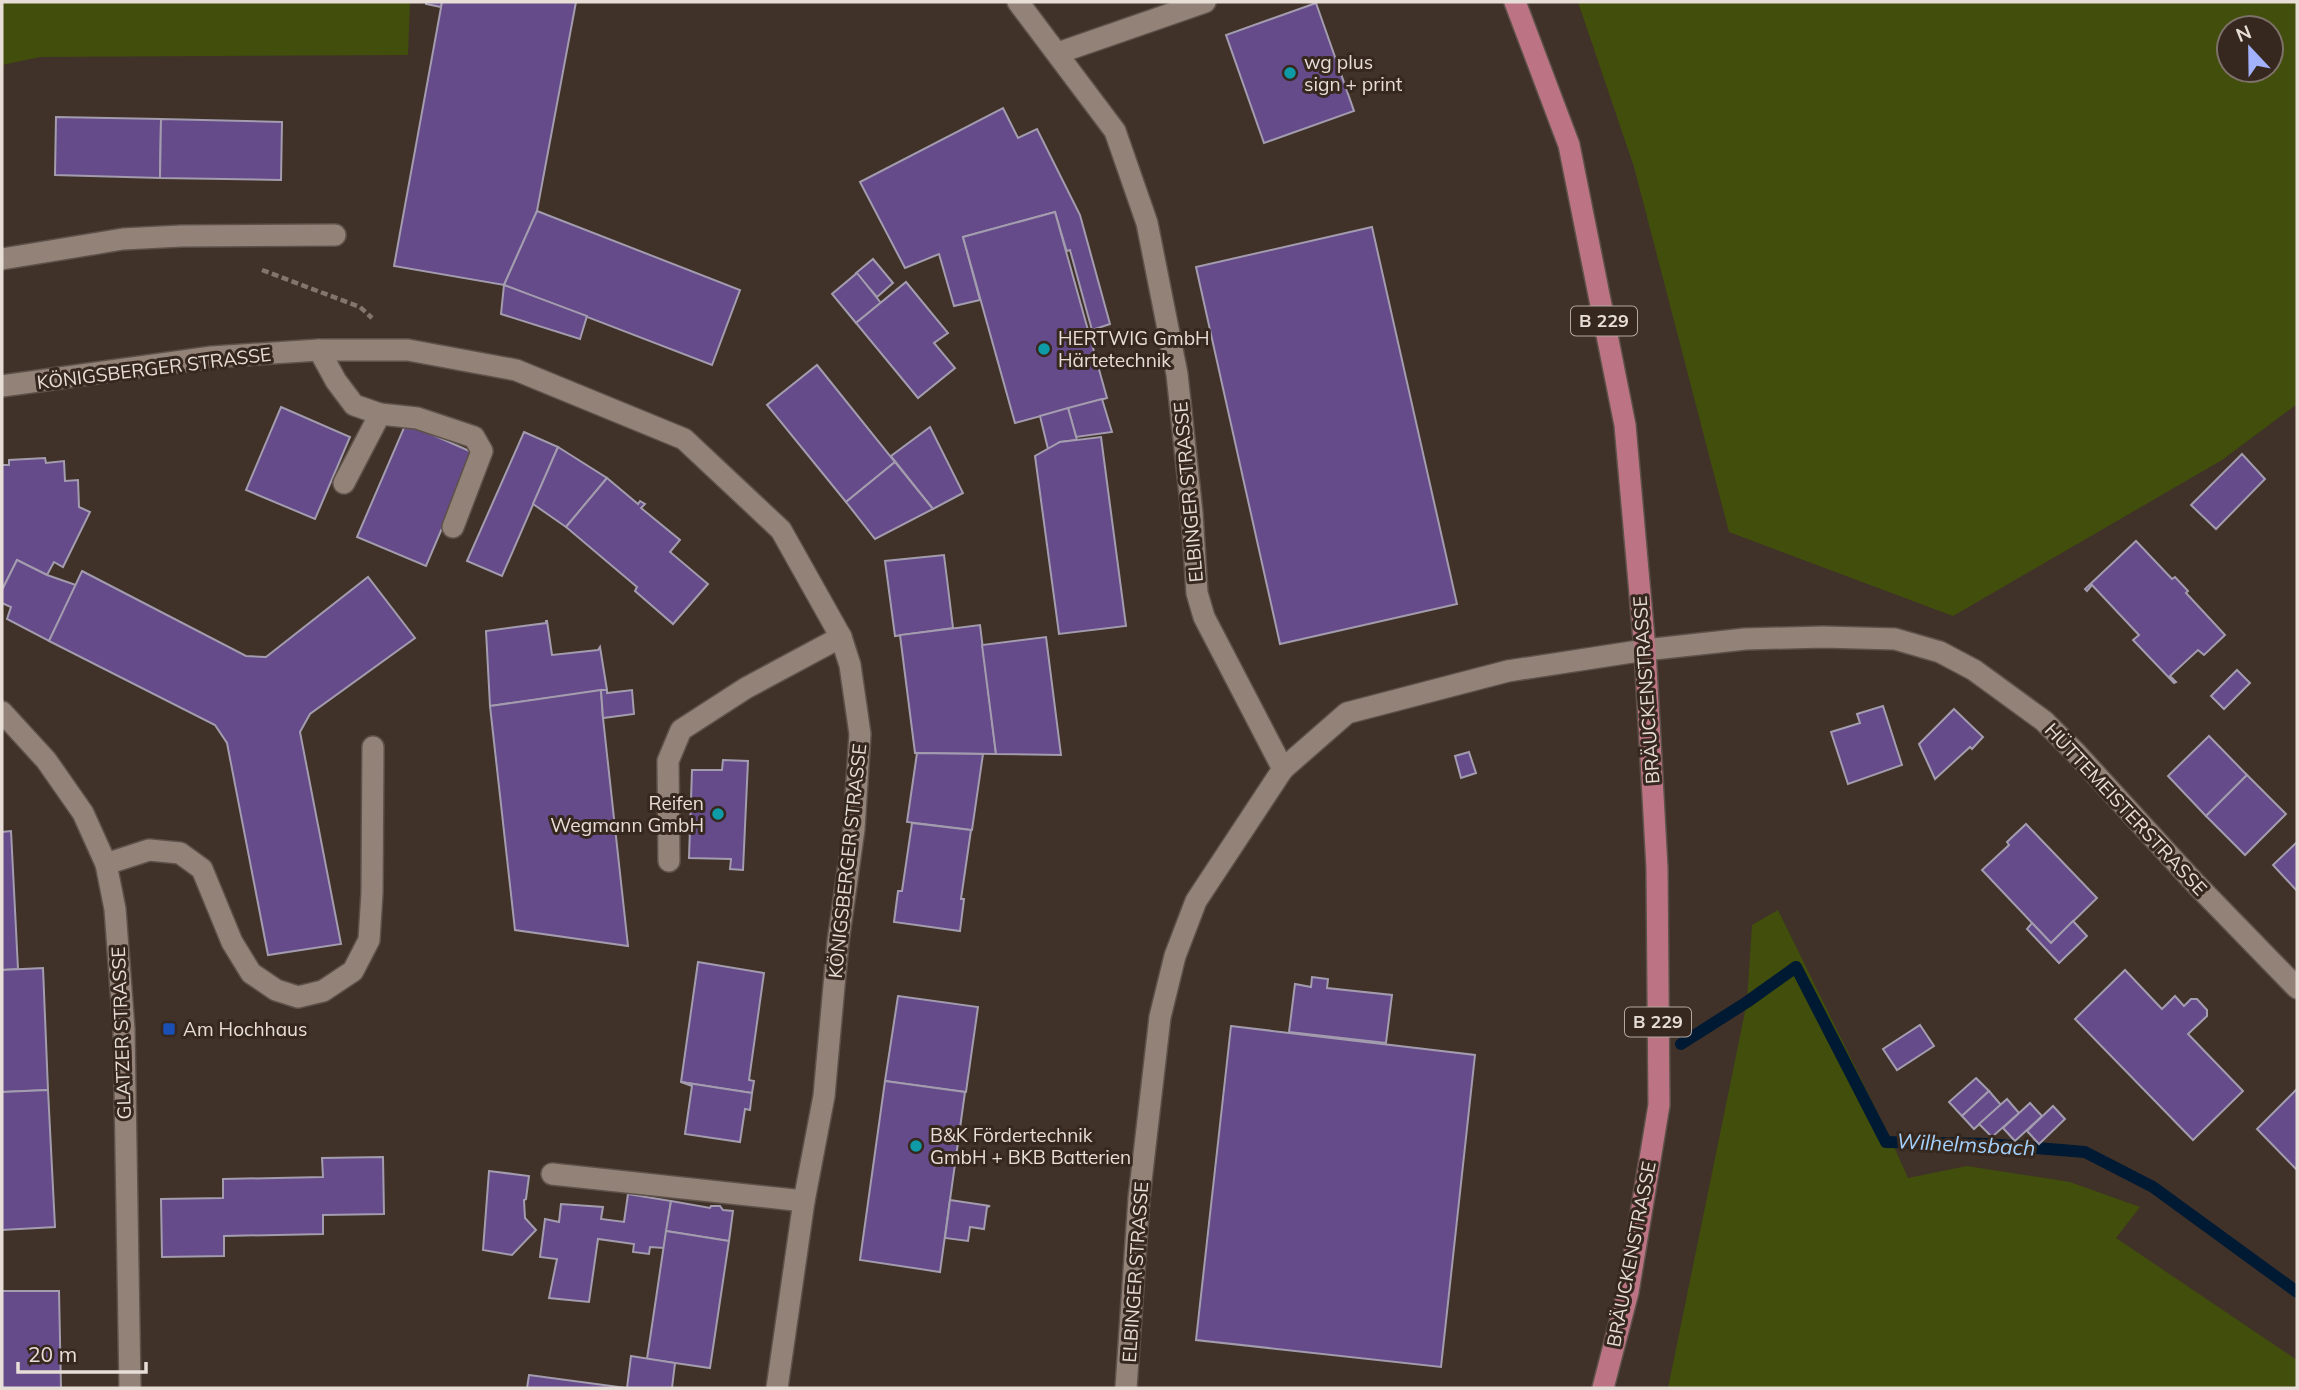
<svg xmlns="http://www.w3.org/2000/svg" width="2299" height="1390" viewBox="0 0 2299 1390" font-family="Mulish,sans-serif">
<style>
.green{fill:#414e0c;fill-rule:evenodd}
.lines{fill:none;stroke-linecap:round;stroke-linejoin:round}
.stream{stroke:#001a33;stroke-width:12}
.building{fill:#654b89;stroke:#a39cae;stroke-width:2}
.service-casing{stroke:#5d5149;stroke-width:24}
.minor-casing{stroke:#5d5149;stroke-width:24}
.primary-casing{stroke:#5d5149;stroke-width:24}
.path{stroke:#81756d;stroke-width:4.5;stroke-dasharray:7 3.5;stroke-linecap:butt}
.service{stroke:#938277;stroke-width:21}
.minor{stroke:#938277;stroke-width:21}
.primary{stroke:#bc7485;stroke-width:21}
.culture-dot{fill:#0f9aa8;stroke:#36281f;stroke-width:2.5}
.transit-dot{fill:#1a4fb4;stroke:#36281f;stroke-width:2.5}
.labels{text-anchor:middle;stroke-width:6;stroke-linejoin:round;paint-order:stroke}
.shield{fill:#36281f;stroke:#b3a7a0;stroke-width:2}
.shield-label{font-size:18px;font-weight:bold;fill:#e8ded8}
.poi-label{font-size:19px;fill:#e8ded8;stroke:#36281f;text-anchor:start}
.street-label{font-size:19px;fill:#e8ded8;stroke:#36281f}
.water-label{font-size:21px;font-style:italic;fill:#a2d1fd;stroke:#36281f}
</style>
<rect width="100%" height="100%" fill="#403229"/>
<g class="green">
<polygon points="2,2 410,2 408,55 40,57 2,65"/>
<path d="M1578 2H2297V404L2222 460 1953 616 1729 532 1634 167ZM2229 28H2271V70H2229Z"/>
<polygon points="1778,910 1892,1142 1908,1178 1967,1166 2070,1182 2140,1207 2116,1238 2297,1360 2297,1388 1668,1388 1747,1002 1752,925"/>
</g>
<g class="lines">
<polyline class="stream" points="1681,1044 1747,1002 1796,967 1886,1142 1988,1144 2085,1152 2153,1187 2297,1292"/>
</g>
<g class="building">
<polygon points="426,2 442,2 441,7 426,4"/>
<polygon points="442,2 576,2 537,211 504,285 394,266"/>
<polygon points="1316,3 1354,111 1264,143 1226,35"/>
<polygon points="1003,108 1018,138 1037,129 1080,215 1110,324 1092,330 1070,250 1067,251 1066,249 1055,212 963,237 980,300 954,306 939,254 905,268 860,182"/>
<polygon points="56,117 161,119 160,178 55,175"/>
<polygon points="161,119 282,122 281,180 160,178"/>
<polygon points="537,211 740,290 712,365 504,285"/>
<polygon points="1055,212 1107,398 1015,423 963,237"/>
<polygon points="1372,227 1457,604 1280,644 1196,267"/>
<polygon points="873,259 893,283 877,297 856,273"/>
<polygon points="857,273 881,303 856,323 832,294"/>
<polygon points="906,282 948,333 934,343 955,368 918,398 856,323"/>
<polygon points="504,285 587,316 580,339 501,314"/>
<polygon points="817,365 895,462 846,502 767,405"/>
<polygon points="1102,399 1112,432 1076,437 1068,408"/>
<polygon points="281,407 350,437 315,519 246,490"/>
<polygon points="1068,408 1077,440 1060,442 1048,449 1040,416"/>
<polygon points="406,423 474,453 426,566 357,537"/>
<polygon points="930,427 963,493 933,509 891,456"/>
<polygon points="524,432 558,447 502,576 467,561"/>
<polygon points="1101,437 1126,626 1059,634 1035,456 1060,442"/>
<polygon points="558,447 607,478 566,527 533,504"/>
<polygon points="2242,454 2265,479 2216,529 2191,505"/>
<polygon points="45,458 46,463 64,461 65,481 78,480 79,507 90,512 63,567 54,562 47,575 17,560 2,590 2,465 9,465 9,460"/>
<polygon points="895,462 933,509 875,539 846,502"/>
<polygon points="607,478 638,504 640,501 645,504 641,508 680,540 670,552 708,584 673,624 635,591 637,587 566,527"/>
<polygon points="2136,541 2172,579 2175,577 2188,591 2186,593 2225,635 2204,655 2198,650 2170,676 2176,682 2174,683 2133,640 2139,635 2092,585 2087,591 2085,589"/>
<polygon points="944,555 953,628 895,636 885,561"/>
<polygon points="17,560 47,575 76,585 49,641 7,619 11,607 2,603 2,590"/>
<polygon points="82,571 246,656 266,657 368,577 415,638 310,714 300,732 341,944 268,955 227,743 215,725 49,641"/>
<polygon points="546,621 547,621 552,655 598,650 600,647 607,690 490,706 486,631 546,623"/>
<polygon points="980,625 996,754 915,753 900,635"/>
<polygon points="1046,637 1061,755 996,754 982,645"/>
<polygon points="2237,670 2250,683 2224,709 2211,696"/>
<polygon points="601,690 603,718 628,946 515,930 490,706"/>
<polygon points="601,690 607,690 607,693 632,690 634,714 603,718"/>
<polygon points="1883,706 1902,765 1848,784 1831,732 1860,723 1857,714"/>
<polygon points="1954,709 1983,737 1972,749 1970,747 1935,779 1919,744"/>
<polygon points="2209,736 2247,775 2206,816 2168,776"/>
<polygon points="1469,752 1476,773 1461,778 1455,756"/>
<polygon points="917,753 983,754 972,830 907,822"/>
<polygon points="723,760 748,761 743,870 730,869 731,859 689,858 692,770 722,770"/>
<polygon points="2247,775 2286,814 2245,855 2206,816"/>
<polygon points="912,823 971,830 961,899 964,899 960,931 894,922 898,891 902,891"/>
<polygon points="2026,824 2097,898 2051,943 1982,870 2009,845 2007,842"/>
<polygon points="11,831 18,969 2,970 2,832"/>
<polygon points="2297,842 2297,891 2273,865"/>
<polygon points="2073,921 2087,936 2059,963 2027,929 2032,923 2051,943"/>
<polygon points="698,962 764,973 749,1080 754,1081 752,1093 681,1082"/>
<polygon points="43,968 48,1090 2,1092 2,970"/>
<polygon points="2125,970 2162,1009 2175,996 2184,1006 2191,999 2197,999 2207,1010 2207,1016 2188,1034 2243,1091 2193,1140 2075,1019"/>
<polygon points="1312,977 1328,979 1327,988 1392,995 1386,1043 1289,1032 1295,984 1311,987"/>
<polygon points="898,996 978,1007 966,1092 885,1081"/>
<polygon points="1920,1025 1934,1046 1897,1070 1883,1049"/>
<polygon points="1231,1026 1475,1055 1441,1367 1196,1340"/>
<polygon points="1976,1078 1989,1091 1962,1116 1949,1102"/>
<polygon points="885,1081 965,1092 940,1272 860,1260"/>
<polygon points="681,1082 752,1093 750,1110 745,1109 740,1142 685,1134 692,1086"/>
<polygon points="2297,1089 2297,1170 2257,1129"/>
<polygon points="48,1090 55,1227 2,1230 2,1092"/>
<polygon points="1989,1091 2001,1105 1974,1129 1962,1116"/>
<polygon points="2007,1099 2019,1113 1992,1137 1979,1124"/>
<polygon points="2030,1103 2042,1116 2015,1141 2003,1128"/>
<polygon points="2053,1106 2065,1119 2039,1144 2027,1131"/>
<polygon points="383,1157 384,1214 323,1215 323,1234 224,1236 224,1256 162,1257 161,1199 223,1198 223,1179 323,1177 322,1158"/>
<polygon points="489,1171 529,1176 526,1199 524,1200 525,1218 536,1230 512,1255 483,1250"/>
<polygon points="628,1194 671,1201 664,1248 650,1247 649,1254 633,1252 634,1244 598,1239 589,1302 549,1298 557,1259 540,1257 545,1219 559,1222 561,1204 603,1207 601,1219 624,1222"/>
<polygon points="950,1200 990,1206 987,1207 984,1229 970,1227 968,1241 945,1238"/>
<polygon points="671,1201 710,1208 711,1206 720,1206 723,1210 733,1211 729,1241 666,1231"/>
<polygon points="666,1231 729,1241 710,1368 647,1359"/>
<polygon points="2,1291 59,1291 61,1388 2,1388"/>
<polygon points="631,1356 675,1363 672,1388 627,1388"/>
<polygon points="529,1375 626,1388 527,1388"/>
</g>
<g class="lines">
<defs>
<g id="service">
<polyline points="1018,2 1115,131 1147,223 1177,374 1192,513 1197,593 1204,617 1283,769"/>
<polyline points="1058,53 1205,2"/>
<polyline points="2,259 123,239 181,236 335,235"/>
<polyline points="319,350 336,381 354,405 380,414 417,418 474,437 482,451 453,527"/>
<polyline points="344,483 380,414"/>
<polyline points="669,861 668,761 681,730 746,688 841,637"/>
<polyline points="106,864 149,850 180,853 202,869 232,942 251,973 276,990 298,997 323,991 353,971 369,940 372,893 373,747"/>
<polyline points="552,1174 804,1201"/>
</g>
<g id="minor">
<polyline points="2,386 212,357 319,350 408,350 516,370 684,439 781,530 841,637 850,665 860,734 854,829 838,942 824,1096 804,1201 777,1388"/>
<polyline points="2,712 46,760 83,813 106,864 115,909 124,1029 130,1388"/>
<polyline points="1126,1388 1139,1198 1160,1017 1175,956 1196,901 1283,769 1347,713 1508,671 1645,650 1745,639 1823,637 1895,639 1940,652 1974,670 2044,721 2077,754 2194,882 2297,988"/>
</g>
<polyline id="primary" points="1515,2 1569,145 1625,425 1645,650 1657,868 1659,1105 1628,1292 1603,1388"/>
</defs>
<use href="#service" class="service-casing"/>
<use href="#minor" class="minor-casing"/>
<use href="#primary" class="primary-casing"/>
<polyline class="path" points="262,270 360,307 372,318"/>
<use href="#service" class="service"/>
<use href="#minor" class="minor"/>
<use href="#primary" class="primary"/>
</g>
<g class="culture-dot">
<circle cx="1290" cy="73" r="7"/>
<circle cx="1044" cy="349" r="7"/>
<circle cx="718" cy="814" r="7"/>
<circle cx="916" cy="1146" r="7"/>
</g>
<rect class="transit-dot" x="162" y="1022" width="14" height="14" rx="3.5"/>
<g class="labels">
<g class="shield">
<rect x="1571" y="306.5" width="66" height="29" rx="5"/>
<rect x="1625" y="1007.5" width="66" height="29" rx="5"/>
</g>
<g class="shield-label">
<text x="1604" y="327">B 229</text>
<text x="1658" y="1028">B 229</text>
</g>
<g class="poi-label">
<text x="1304" y="69">wg plus<tspan x="1304" dy="22">sign + print</tspan></text>
<text x="1058" y="345">HERTWIG GmbH<tspan x="1058" dy="22">Härtetechnik</tspan></text>
<text x="704" y="810" text-anchor="end">Reifen<tspan x="704" dy="22">Wegmann GmbH</tspan></text>
<text x="183" y="1036">Am Hochhaus</text>
<text x="930" y="1142">B&amp;K Fördertechnik<tspan x="930" dy="22">GmbH + BKB Batterien</tspan></text>
</g>
<g class="street-label">
<text transform="translate(154 368) rotate(-7)" y="7">KÖNIGSBERGER STRASSE</text>
<text transform="translate(1188 492) rotate(-95)" y="7">ELBINGER STRASSE</text>
<text transform="translate(1646 690) rotate(-94)" y="7">BRÄUCKENSTRASSE</text>
<text transform="translate(2126 809) rotate(47)" y="7">HÜTTEMEISTERSTRASSE</text>
<text transform="translate(847 861) rotate(-84)" y="7">KÖNIGSBERGER STRASSE</text>
<text transform="translate(121 1033) rotate(-92)" y="7">GLATZER STRASSE</text>
<text transform="translate(1631 1254) rotate(-79)" y="7">BRÄUCKENSTRASSE</text>
<text transform="translate(1135 1272) rotate(-86)" y="7">ELBINGER STRASSE</text>
</g>
<g class="water-label">
<text transform="translate(1966 1145) rotate(3)" y="7">Wilhelmsbach</text>
</g>
</g>
<rect width="2299" height="1390" fill="none" stroke="#e8ded8" stroke-width="7"/>
<g transform="translate(2250 49) rotate(338)"><circle r="33" fill="#36281f" stroke="#7d7169" stroke-width="2"/>
<path d="M0-5L12 26L0 18L-12 26Z" fill="#a3b2fd"/>
<text y="-10" font-size="19" font-weight="bold" text-anchor="middle" fill="#e8ded8">N</text>
</g>
<path d="M18 1362v10h128v-10" fill="none" stroke="#e8ded8" stroke-width="3.5"/>
<text x="28" y="1362" font-size="21" fill="#e8ded8" stroke="#36281f" stroke-width="5" paint-order="stroke">20 m</text>
</svg>
